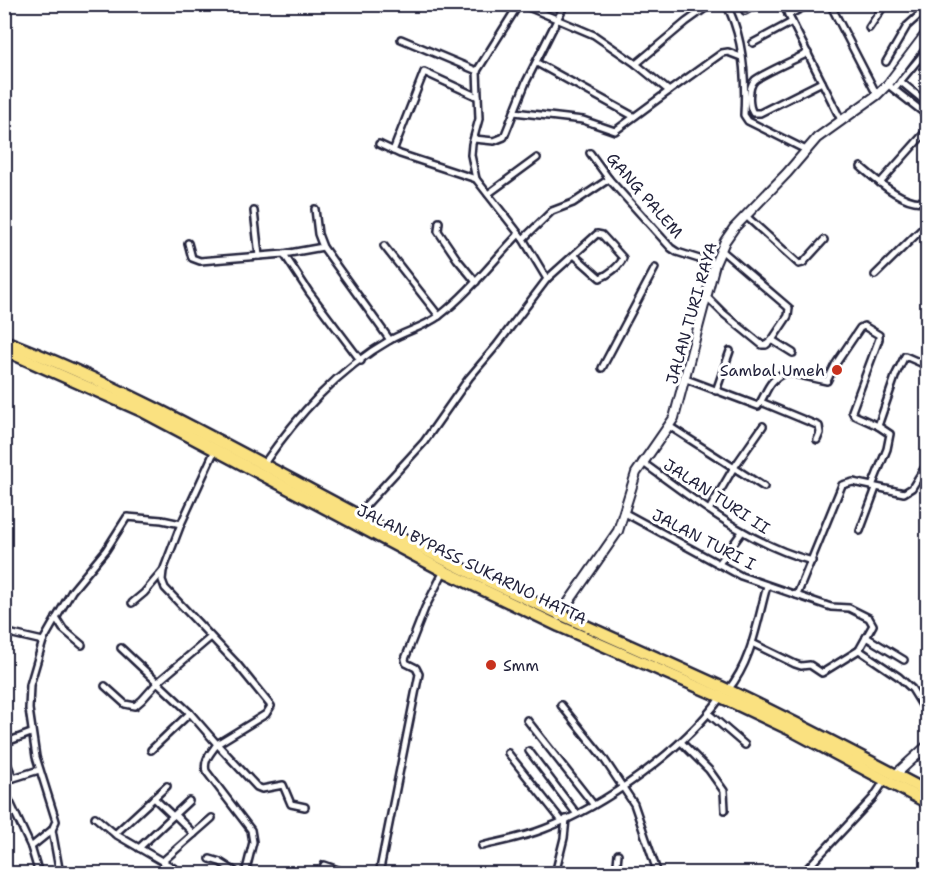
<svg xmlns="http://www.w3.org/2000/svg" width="932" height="878" viewBox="0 0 932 878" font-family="'Shantell Sans',sans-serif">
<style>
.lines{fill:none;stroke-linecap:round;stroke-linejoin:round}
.street-casing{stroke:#22223b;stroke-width:10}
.secondary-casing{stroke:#22223b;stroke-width:12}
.highway-casing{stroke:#22223b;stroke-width:15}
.street{stroke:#fff;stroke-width:5}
.secondary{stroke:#fff;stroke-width:8}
.highway{stroke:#fae180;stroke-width:10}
.poi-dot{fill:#c8321e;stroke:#fff;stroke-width:2}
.labels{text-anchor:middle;stroke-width:6;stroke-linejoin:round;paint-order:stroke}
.street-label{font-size:16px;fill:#22223b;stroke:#fff}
.poi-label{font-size:16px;fill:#22223b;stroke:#fff;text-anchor:end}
</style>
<rect width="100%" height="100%" fill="#fff"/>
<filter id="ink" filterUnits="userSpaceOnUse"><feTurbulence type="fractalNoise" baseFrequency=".0167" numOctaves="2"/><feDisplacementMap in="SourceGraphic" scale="12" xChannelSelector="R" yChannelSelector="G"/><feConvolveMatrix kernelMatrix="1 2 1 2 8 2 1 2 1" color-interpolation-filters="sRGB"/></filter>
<g filter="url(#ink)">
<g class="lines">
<defs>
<g id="street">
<polyline points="519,4 477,71 479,119 472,144 471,155 476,179 523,239 547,279"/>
<polyline points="521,4 594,35 636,64 669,91 722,53 728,52 741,57"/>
<path d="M726 4C744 37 746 79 744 115L748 121 806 150"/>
<polyline points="783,4 841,120"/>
<polyline points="830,4 877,95"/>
<polyline points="745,11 757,4"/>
<polyline points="788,15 810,4"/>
<polyline points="869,28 885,4"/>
<polyline points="401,39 477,71"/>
<polyline points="753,43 792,22"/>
<path d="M808 53C796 59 764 73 755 80 748 87 748 105 753 113H760L822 82"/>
<polyline points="886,62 907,26 928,7"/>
<polyline points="537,63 633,116"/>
<polyline points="636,64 686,22 711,4"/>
<polyline points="900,81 928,104"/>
<polyline points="891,87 928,116"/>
<polyline points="894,89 928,48"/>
<polyline points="514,112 583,120 615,131 669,91"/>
<polyline points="474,139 494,141 504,137 526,82 565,4"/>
<polyline points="379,144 400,154 476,179"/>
<polyline points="393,151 424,72 478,97"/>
<polyline points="590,153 609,179 671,248 677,252 715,264"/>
<path d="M861 167C875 179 908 209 928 200"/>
<polyline points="880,183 928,129"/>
<polyline points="488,194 537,158"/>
<polyline points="315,209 318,234 323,247 390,340"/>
<polyline points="254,211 259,256"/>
<polyline points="746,216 799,264 803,263 824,240"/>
<polyline points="439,222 438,231 457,259 476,282"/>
<polyline points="523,239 552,211 573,203 609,179"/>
<polyline points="188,243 192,258 200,261 284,254 323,247"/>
<polyline points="384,246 439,316"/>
<polyline points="720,249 789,308 788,316 772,340 793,353"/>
<polyline points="284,254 309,292 361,361"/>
<polyline points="875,275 928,223"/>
<polyline points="707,297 724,314 762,345 766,345 772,340"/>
<polyline points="602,368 655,268"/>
<path d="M686 379 758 406C768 391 767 381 786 372L827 381 835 365 860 328 864 326 879 335V339L852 411 854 415 878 426"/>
<polyline points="716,391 730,351"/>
<polyline points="761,402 819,426 820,433 817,440"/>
<polyline points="669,426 764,487"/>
<polyline points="215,450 181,524 163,571 162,580 165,588 237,664 271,706 266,714 217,744 257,787 262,789 283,785 291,804 305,807"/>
<path d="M642 462C695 500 748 544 812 561"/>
<path d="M263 465C297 416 337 370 390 340 406 331 424 327 439 316 469 293 493 261 519 234"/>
<polyline points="872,486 887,449 890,434 878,426 896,374 905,356 928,366"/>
<polyline points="709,510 733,469 763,426"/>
<polyline points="625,513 741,576 831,607 849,608 869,618 873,625 859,650 899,677 912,689 928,715"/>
<path d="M358 514 424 442 469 378 497 345 547 279 597 234 602 235 623 258C620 266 608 275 600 278L574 255"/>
<polyline points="860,531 876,488"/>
<polyline points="718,565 742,532"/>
<polyline points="797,595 842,485 853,482 904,493 912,488 928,462"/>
<polyline points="132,603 144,593 162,572"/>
<polyline points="56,618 63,629 82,645"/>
<polyline points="4,632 43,641"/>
<polyline points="866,637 904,660"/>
<polyline points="752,643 795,664 801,666 810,665 822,673 859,650"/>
<path d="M121 648 190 713 217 744C211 753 203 760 206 771L251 830 253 842 245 874"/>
<polyline points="105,686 125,704 135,706 142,700 158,682 211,637"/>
<path d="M728 690C752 661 757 622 767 586"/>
<polyline points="561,705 602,756 634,804 658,874"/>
<polyline points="709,714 745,745"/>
<polyline points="527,720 593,804"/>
<polyline points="681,742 709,770 724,791 725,810"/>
<polyline points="4,743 31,733"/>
<polyline points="151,750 190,713"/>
<polyline points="529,751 576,813"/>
<polyline points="508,753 562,821"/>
<polyline points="4,756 13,778"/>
<polyline points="4,781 39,770"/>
<polyline points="154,798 173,816"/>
<polyline points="9,800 31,847"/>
<polyline points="175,815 194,834"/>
<polyline points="95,817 115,834 184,874"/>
<polyline points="52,830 60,874"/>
<polyline points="115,834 167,786"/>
<path d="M482 846C503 841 524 837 544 829 605 806 683 750 721 697"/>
<polyline points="139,848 189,801"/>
<polyline points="210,859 220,862 239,874"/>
<polyline points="163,861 212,818"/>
<polyline points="891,873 891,874"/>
<polyline points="39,874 31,847 52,830 56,821 36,757 29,709 30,685 43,641 51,627 72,591 106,550 127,517 162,520 181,524"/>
<polyline points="321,874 324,865 349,874"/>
<polyline points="379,874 419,674 416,668 406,663 405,659 425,608 444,571"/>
<polyline points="555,874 564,838 566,819"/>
<polyline points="616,874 618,854"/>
<polyline points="802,874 873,798 885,780"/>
</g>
<g id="secondary">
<polyline points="559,616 618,531 636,473 674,418 715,264 725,241 734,228 787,173 817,138 877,95 888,84 928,31"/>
<polyline points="895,775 928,745"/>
</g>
<g id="highway">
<path d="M4 341C156 399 294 485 439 557 534 605 633 646 730 691 797 723 862 757 928 792"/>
<polyline points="4,350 144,412 444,571 559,626 721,697 791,730 928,803"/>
</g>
</defs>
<use href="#street" class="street-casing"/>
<use href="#secondary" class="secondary-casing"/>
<use href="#highway" class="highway-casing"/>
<use href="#street" class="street"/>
<use href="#secondary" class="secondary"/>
<use href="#highway" class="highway"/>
</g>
</g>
<g class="poi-dot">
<circle cx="837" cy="370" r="6"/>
<circle cx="491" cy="665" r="6"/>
</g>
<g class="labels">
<g class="street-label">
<text transform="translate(645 195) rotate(49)" y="6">GANG PALEM</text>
<text transform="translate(691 313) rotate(-74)" y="6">JALAN TURI RAYA</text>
<text transform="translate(717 496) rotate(33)" y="6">JALAN TURI II</text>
<text transform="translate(704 539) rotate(27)" y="6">JALAN TURI I</text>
<text transform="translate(472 564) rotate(26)" y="6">JALAN BYPASS SUKARNO HATTA</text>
</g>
<g class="poi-label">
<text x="825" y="376">Sambal Umeh</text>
<text x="503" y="671" text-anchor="start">Smm</text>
</g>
</g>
<rect width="932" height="878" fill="none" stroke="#fff" stroke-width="24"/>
<rect x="12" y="12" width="908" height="854" fill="none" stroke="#22223b" stroke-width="2" filter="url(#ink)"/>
</svg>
